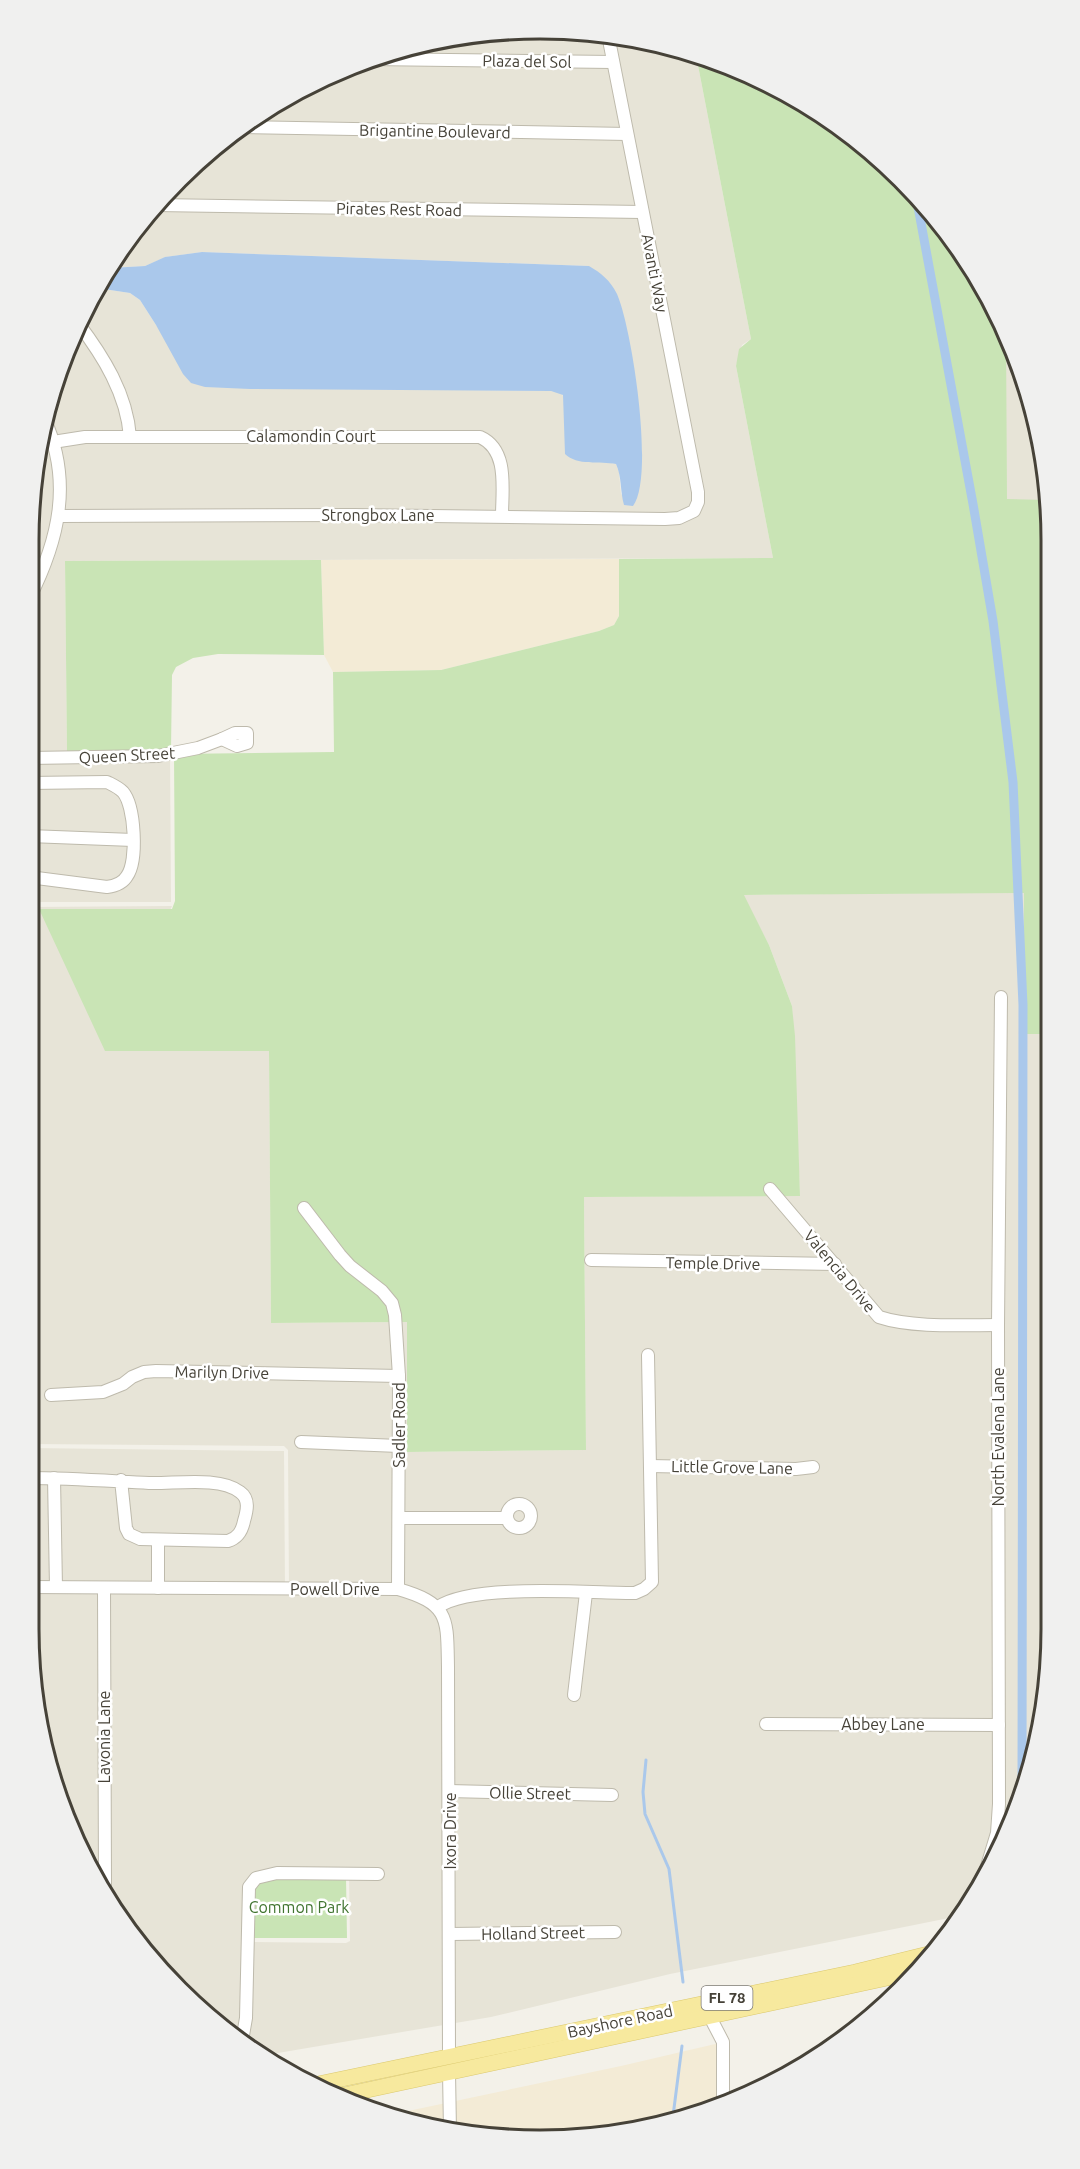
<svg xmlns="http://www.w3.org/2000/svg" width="1080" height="2169" viewBox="0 0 1080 2169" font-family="Ubuntu,sans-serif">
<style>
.residential{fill:#e7e4d7;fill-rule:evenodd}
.commercial{fill:#f3ebd6}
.green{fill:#c9e4b5}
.water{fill:#aac8eb}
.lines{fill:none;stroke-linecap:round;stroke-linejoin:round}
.stream{stroke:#aac8eb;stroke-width:3}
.canal{stroke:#aac8eb;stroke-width:9}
.minor-casing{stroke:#bebaac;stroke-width:14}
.major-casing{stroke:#dbc96f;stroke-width:16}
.minor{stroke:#fff;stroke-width:12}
.major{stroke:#f7e99e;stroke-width:15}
.labels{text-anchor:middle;stroke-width:5;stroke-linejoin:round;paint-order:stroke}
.shield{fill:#fff;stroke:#7e7b74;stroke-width:1.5}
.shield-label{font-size:15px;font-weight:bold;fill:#464238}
.street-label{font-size:16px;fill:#464238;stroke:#fff}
.park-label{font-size:16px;fill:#40742f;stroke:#fff}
.rim{fill:none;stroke:#464238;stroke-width:3}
</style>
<rect width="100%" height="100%" fill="#f3f1e9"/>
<g class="residential">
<polygon points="573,30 672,46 696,55 751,339 742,345 736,366 773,558 65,561 67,753 29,754 30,507 46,408 81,314 97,288 130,293 140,300 156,325 205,387 551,391 561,393 611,463 616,464 619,472 621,494 633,505 589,266 202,252 166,257 145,266 110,268 134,229 202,156 284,97 375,56 473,33"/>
<polygon points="1006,334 1013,345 1047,474 1047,500 1006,500"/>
<polygon points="170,755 171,902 29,902 29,758"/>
<path d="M1024 892 1023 1033 1049 1034 1050 1662 1034 1761 999 1855 954 1917 670 1974 491 2017 260 2056 256 2054 134 1941 56 1794 38 1686V1592L289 1589 288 1450 284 1446 29 1444V907L172 906 105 1051 269 1050 271 1323 407 1322V1452L586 1450 584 1197 800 1195 792 1006 769 945 743 895ZM274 1872 349 1875 350 1941 346 1943 251 1942Z"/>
<polygon points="29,1448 284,1451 285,1589 29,1588"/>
</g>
<g class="commercial">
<polygon points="619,559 619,616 614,625 599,631 441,670 333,672 324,655 321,560"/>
<polygon points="29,1592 38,1592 38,1686 29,1629"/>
<polygon points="728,2041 729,2099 606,2136 440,2131 389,2115 621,2066"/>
</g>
<g class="green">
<polygon points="696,55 766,81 877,155 946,229 1006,334 1007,499 1047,500 1049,1034 1023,1034 1024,893 744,895 769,945 792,1006 795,1036 800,1196 584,1197 586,1450 407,1452 407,1322 271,1323 269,1051 105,1051 39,909 172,909 175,901 174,754 334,752 333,672 441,670 599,631 614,625 619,616 619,559 773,558 736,366 739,349 751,339"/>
<polygon points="321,560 324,655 218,654 193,658 176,667 172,675 171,750 67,753 65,561"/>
<path d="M346 1877 347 1938H251C251 1919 245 1887 265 1879Z"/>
</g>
<path class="water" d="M202 252 589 266C601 273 610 280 617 294 632 328 655 477 633 506L624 505C620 491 622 477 616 464 600 461 577 466 565 454L563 395 551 391 250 389 205 387 191 383 183 374 156 325 140 300 130 293 97 288 110 268 145 266 165 257Z"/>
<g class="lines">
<g class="stream">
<polyline points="646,1760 643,1792 645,1814 669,1869 683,1982"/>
<polyline points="673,2116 682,2046"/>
</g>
<polyline class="canal" points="916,196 973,504 993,621 1013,782 1023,1005 1022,1794"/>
<defs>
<g id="minor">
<polyline points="369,59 613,62"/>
<polyline points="242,127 627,134"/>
<polyline points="156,205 642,212"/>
<path d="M78 323C103 356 127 394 130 437"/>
<path d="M53 442 85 437H480C509 450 502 489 502 516"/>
<polyline points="59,516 353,515 665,519 679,518 694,511 698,502 698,492 608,35"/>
<path d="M29 599C59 540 73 481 44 418"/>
<polygon points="235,733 247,733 247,743 237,746 222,739"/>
<polyline points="29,758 158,756 198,748 222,739"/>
<polyline points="29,836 133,840"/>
<path d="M29 877 107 887C115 886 123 883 127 876 138 861 135 806 123 792 118 787 113 785 107 782L29 783"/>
<path d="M770 1189 879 1317C912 1328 963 1325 998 1325"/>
<polyline points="304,1208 340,1255 350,1266 382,1291 392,1303 395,1315 399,1376 398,1589"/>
<polyline points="591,1260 835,1264"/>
<polyline points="51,1395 103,1392 123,1384 132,1377 144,1372 156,1371 399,1376"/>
<polyline points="301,1442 399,1446"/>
<polyline points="650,1466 796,1469 813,1467"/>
<path d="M29 1478C69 1478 109 1481 149 1483 174 1484 220 1476 240 1492 250 1499 247 1511 244 1521 242 1531 238 1538 228 1541L140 1539 129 1534 126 1528 121 1480"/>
<polyline points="54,1478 56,1587"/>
<circle cx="519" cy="1516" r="12"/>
<polyline points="400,1518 507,1518"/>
<polyline points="158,1540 158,1588"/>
<path d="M29 1587 398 1589C450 1604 447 1618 448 1667L449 2057"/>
<polyline points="104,1588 105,1886"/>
<path d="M438 1607C472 1583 590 1593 635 1593L644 1589 652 1582 648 1355"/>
<polyline points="574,1695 586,1593"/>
<polyline points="766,1724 999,1725"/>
<polyline points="449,1791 612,1795"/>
<polyline points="984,1876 997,1833 999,1804 998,1325 1001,997"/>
<polyline points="450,1934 615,1932"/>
<polyline points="710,2017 723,2042 723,2101"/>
<polyline points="242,2041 246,2018 249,1887 256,1878 277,1873 378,1874"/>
<polyline points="449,2072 450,2131"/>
</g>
<g id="major">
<polyline points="313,2085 855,1972 928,1954"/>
<polyline points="335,2097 915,1972"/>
</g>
</defs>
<use href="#minor" class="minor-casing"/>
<use href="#major" class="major-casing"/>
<use href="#minor" class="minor"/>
<use href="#major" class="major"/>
</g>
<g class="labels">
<rect class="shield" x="701.5" y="1986" width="51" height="24" rx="4.5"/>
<g class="shield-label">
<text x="727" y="2003">FL 78</text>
</g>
<g class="street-label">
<text transform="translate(527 61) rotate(1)" y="6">Plaza del Sol</text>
<text transform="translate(435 131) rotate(1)" y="6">Brigantine Boulevard</text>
<text transform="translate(399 209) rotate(1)" y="6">Pirates Rest Road</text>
<text transform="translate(655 273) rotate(79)" y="6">Avanti Way</text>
<text x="311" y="442">Calamondin Court</text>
<text x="378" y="521">Strongbox Lane</text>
<text transform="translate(127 755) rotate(-3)" y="6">Queen Street</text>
<text transform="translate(713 1263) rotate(1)" y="6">Temple Drive</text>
<text transform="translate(840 1271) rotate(50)" y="6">Valencia Drive</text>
<text transform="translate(222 1372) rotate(1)" y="6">Marilyn Drive</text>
<text transform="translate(399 1425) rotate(-90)" y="6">Sadler Road</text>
<text transform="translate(998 1437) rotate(-90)" y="6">North Evalena Lane</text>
<text transform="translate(732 1467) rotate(1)" y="6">Little Grove Lane</text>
<text x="335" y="1595">Powell Drive</text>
<text x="883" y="1730">Abbey Lane</text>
<text transform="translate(104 1737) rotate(-90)" y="6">Lavonia Lane</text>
<text transform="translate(530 1793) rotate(1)" y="6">Ollie Street</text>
<text transform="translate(450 1831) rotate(-90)" y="6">Ixora Drive</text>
<text transform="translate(533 1933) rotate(-1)" y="6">Holland Street</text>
<text transform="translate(620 2021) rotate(-12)" y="6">Bayshore Road</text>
</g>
<g class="park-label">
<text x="299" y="1913">Common Park</text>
</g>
</g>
<path d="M0 0H1080V2169H0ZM540 39H540A501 501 0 0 1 1041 540V1629A501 501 0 0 1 540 2130H540A501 501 0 0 1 39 1629V540A501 501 0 0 1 540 39Z" fill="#f0f0ef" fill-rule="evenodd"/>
<path class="rim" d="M540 39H540A501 501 0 0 1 1041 540V1629A501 501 0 0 1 540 2130H540A501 501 0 0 1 39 1629V540A501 501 0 0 1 540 39Z"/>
</svg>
